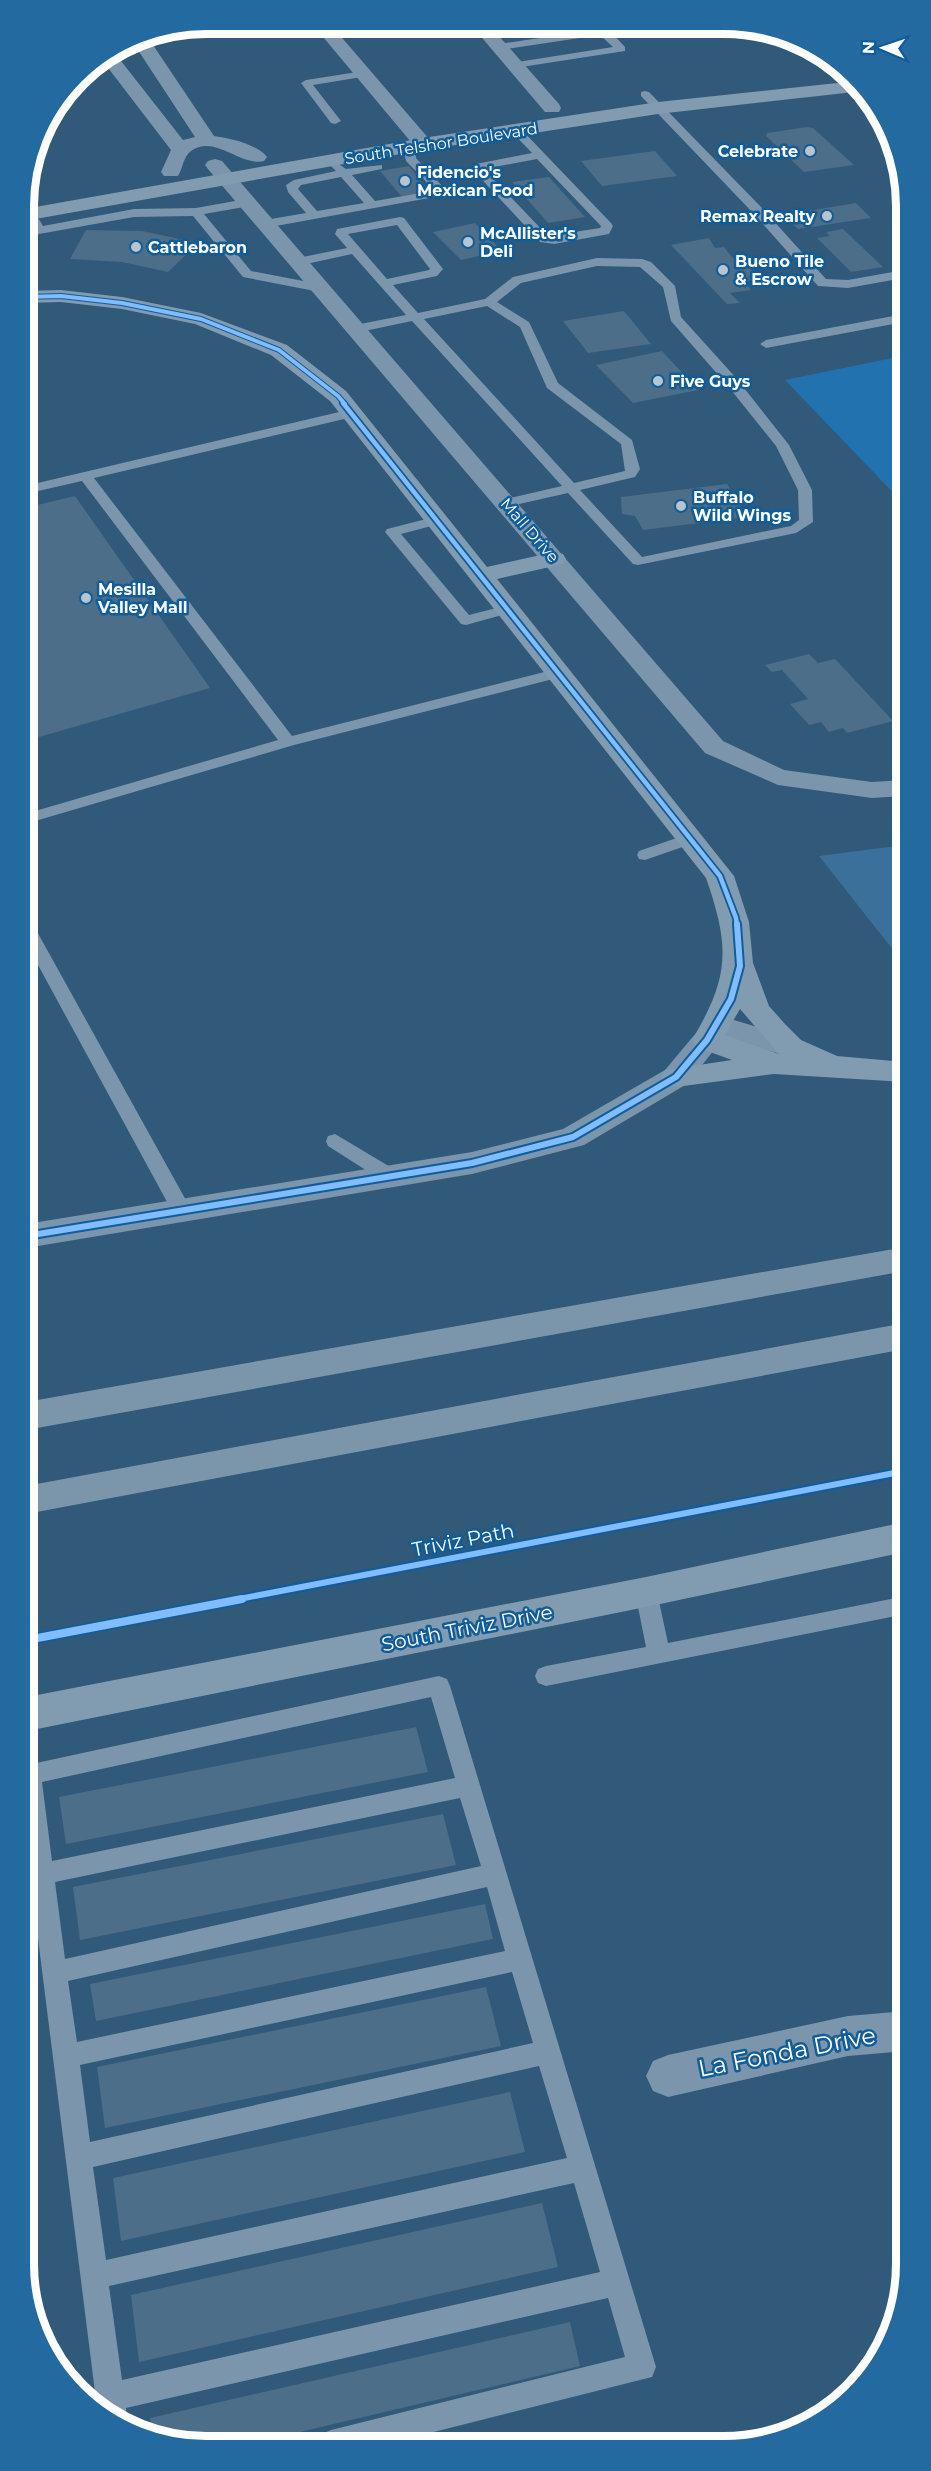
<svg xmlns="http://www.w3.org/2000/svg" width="931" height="2471" viewBox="0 0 931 2471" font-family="Montserrat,sans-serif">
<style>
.green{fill:#2172ae}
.water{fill:#3b709a}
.building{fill:#4d6e89}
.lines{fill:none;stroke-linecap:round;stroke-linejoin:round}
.lane{fill:#7a95ac;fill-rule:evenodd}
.street{fill:#7a95ac;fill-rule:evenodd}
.secondary{fill:#819bb0;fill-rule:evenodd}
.highway{fill:#7b95ab;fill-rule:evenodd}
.cycleway-far3-casing{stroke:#105d99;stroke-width:6}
.cycleway-far2-casing{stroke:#105d99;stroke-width:8}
.cycleway-far1-casing{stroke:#105d99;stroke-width:10}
.cycleway-casing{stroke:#105d99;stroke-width:11}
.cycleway-far3{stroke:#80bcff;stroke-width:4}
.cycleway-far2{stroke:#80bcff;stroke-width:4.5}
.cycleway-far1{stroke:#80bcff;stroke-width:6}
.cycleway{stroke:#80bcff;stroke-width:8}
.poi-dot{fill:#b7c5d0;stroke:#105d99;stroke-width:2}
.labels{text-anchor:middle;stroke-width:5;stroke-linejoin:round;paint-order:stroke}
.far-street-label{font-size:16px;fill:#fff;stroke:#105d99}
.far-poi-label{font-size:16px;font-weight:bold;fill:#fff;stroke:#105d99;text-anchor:start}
.street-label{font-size:20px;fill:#fff;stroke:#105d99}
.near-street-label{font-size:24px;fill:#fff;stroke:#105d99}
.rim{fill:none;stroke:#fff;stroke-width:8}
</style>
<rect width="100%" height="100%" fill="#30597a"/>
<polygon class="green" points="897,357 904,357 904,504 785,380"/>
<polygon class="water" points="904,845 905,965 819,856"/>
<g class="building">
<polygon points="807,127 813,128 854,165 804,172 766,136 767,133"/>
<polygon points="655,151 677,176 602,186 581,161"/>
<polygon points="409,166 430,192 402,197 380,171"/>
<polygon points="549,177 585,217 548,223 512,182"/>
<polygon points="856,203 871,218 798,229 784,215"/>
<polygon points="475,223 502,251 461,260 433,232"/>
<polygon points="843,229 883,267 851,272 817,238 830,236 826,232"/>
<polygon points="86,230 142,231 198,243 168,272 122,262 70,259"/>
<polygon points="709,238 715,248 724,247 738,265 746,264 756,275 748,276 752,280 744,282 751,290 730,293 740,303 727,304 671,245"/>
<polygon points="624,311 651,344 588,353 563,321"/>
<polygon points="662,351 698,390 633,403 596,365"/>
<polygon points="727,484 747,517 643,530 635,516 622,514 621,497"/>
<polygon points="75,496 210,688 25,741 25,508"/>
<polygon points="809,654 818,663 835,659 893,721 847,733 843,728 829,732 821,722 809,725 790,704 808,699 782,670 772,672 765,665"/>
<polygon points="416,1727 428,1772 66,1844 59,1797"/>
<polygon points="443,1814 456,1865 80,1940 73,1887"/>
<polygon points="485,1904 493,1939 96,2021 90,1984"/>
<polygon points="486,1987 501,2046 105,2128 97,2067"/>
<polygon points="510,2092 525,2152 121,2241 113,2178"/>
<polygon points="542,2203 558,2267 139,2362 131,2295"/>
<polygon points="570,2322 580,2366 249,2444 172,2444 153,2437 150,2418"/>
</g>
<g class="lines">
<g class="lane">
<polygon points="600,29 611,32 625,47 625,51 515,68 510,65 511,63 613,47 600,35 499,50 494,47 499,44"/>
<polygon points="364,71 369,74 368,76 313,85 341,121 335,124 331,123 301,83 306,80"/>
<polygon points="645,91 649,92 762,208 826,279 848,280 904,270 904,278 848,288 818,286 754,214 641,96 641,92"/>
<path d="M516 127 520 128 611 223 613 226 609 234 554 244 540 242 474 171 472 169 476 164 532 153 510 130ZM537 159 601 226 600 228 548 236 484 169Z"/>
<path d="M409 144 415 147 416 158 445 189 440 196 265 228 259 224 265 220 306 213 288 192 286 185 294 180 336 171 331 166 337 163 346 169 382 165V169L352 175 375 201 432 191 433 189 406 161 403 147ZM341 177 364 203 317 211 298 189 301 185Z"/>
<polygon points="246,199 250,200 250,206 204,214 251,271 324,285 326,288 324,291 320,292 243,277 193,216 134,217 39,234 35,233 24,215 26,211 34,211 43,226 134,209 196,208"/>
<path d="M400 217 404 218 443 269 437 276 393 285 418 313 485 299 513 277 597 258 642 259 651 262 675 286 681 317 737 379 789 445 812 490 813 522 796 533 638 565 633 564 568 493 506 507 501 506 499 503 501 500 562 486 412 321 355 333 350 332 349 329 350 326 406 315 352 254 297 266 291 262 293 259 347 248 335 234 337 229ZM397 225 430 269 429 270 387 279 348 234ZM597 266 640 267 663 287 671 321 727 385 776 446 798 490 799 520 791 526 642 557 580 490 635 477 640 469 632 440 558 383 529 322 497 302 521 283ZM487 306 520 327 547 388 621 444 625 471 574 483 424 319Z"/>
<polygon points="904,314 904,322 766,348 760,344 766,340"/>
<polygon points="352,409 357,410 359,413 357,416 94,478 292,736 560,668 568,673 565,676 294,745 25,824 25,814 278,740 82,481 25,494 25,486"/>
<polygon points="438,516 445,520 443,523 401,534 469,615 508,605 513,606 515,609 513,612 466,625 461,624 385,532 387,529"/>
<polygon points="691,833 699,838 697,842 645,860 639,859 637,855 639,851"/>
<polygon points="26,923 32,924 35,928 192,1211 189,1216 182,1218 175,1216 172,1211 26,943"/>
<polygon points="335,1134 397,1171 400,1176 397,1181 390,1183 383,1181 328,1146 326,1141 328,1136"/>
<polygon points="646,1583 654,1586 657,1592 668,1643 906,1596 906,1614 546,1686 538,1683 535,1676 538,1669 546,1666 646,1647 635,1592 638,1586"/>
<path d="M439 1676 447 1679 450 1686 656 2367 652 2377 390 2443 317 2444 321 2434 331 2430 625 2357 608 2298 126 2408 127 2419 124 2427 97 2408 27 1851V1765ZM431 1697 455 1778 52 1861 42 1782ZM460 1798 481 1866 65 1959 55 1882ZM487 1887 505 1951 77 2042 68 1981ZM512 1972 533 2043 90 2142 80 2065ZM539 2066 567 2158 106 2260 93 2167ZM574 2183 600 2272 122 2380 109 2286Z"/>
</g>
<g class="street">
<polygon points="313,25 331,25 430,140 433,144 430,148 416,148"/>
<polygon points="472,26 490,26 559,104 561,108 559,112 545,112"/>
<path d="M147 36 214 136C229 138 257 144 267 157L264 161C241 167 214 134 191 151 183 157 183 168 178 176H164L161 172 171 150 102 60 114 52 183 140 195 137 132 41Z"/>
<polygon points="215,159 222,161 723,741 784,770 872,782 904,780 904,796 872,798 778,785 705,753 208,169 205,165 208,161"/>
<polygon points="717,1015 801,1040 805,1047 801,1054 790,1057 720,1036 722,1040 687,1084 584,1145 472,1174 26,1248 26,1224 472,1152 563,1129 665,1070 696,1033 705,1030 702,1025 706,1018"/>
<polygon points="906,2011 906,2051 848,2056 668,2097 653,2091 646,2076 653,2061 668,2055 848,2016"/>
</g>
<g class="secondary">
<polygon points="856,81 863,91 658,114 423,150 24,221 24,209 423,138 658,102"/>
<path d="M61 290 122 297 201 313 287 345 346 391 487 567 554 552 563 554 566 559 563 564 497 579 734 876 749 922 753 963 769 1006 785 1024 801 1040 837 1056 905 1062V1082L774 1074 676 1087 665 1084 661 1077 665 1070 732 1060 696 1047 692 1040C730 976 730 947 706 878L330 401 271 355 195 324 122 309 61 302 25 303V291ZM740 1009 779 1054 725 1035Z"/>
<polygon points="905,1522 905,1552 646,1607 27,1731 27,1697 646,1577"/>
</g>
<g class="highway">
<polygon points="905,1247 905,1271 26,1430 26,1402"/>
<polygon points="905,1323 905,1349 26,1514 26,1486"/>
</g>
<defs>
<polyline id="cycleway-far3" points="25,297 61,296 122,303 201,319 279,350 338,396 345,404"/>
<polyline id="cycleway-far2" points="343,403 720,876 736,918 737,926"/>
<g id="cycleway-far1">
<polyline points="26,1236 472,1163 573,1137 676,1077 707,1040 731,999 740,966 737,924"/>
<polyline points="234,1600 905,1471"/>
</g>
<polyline id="cycleway" points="27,1640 242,1599"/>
</defs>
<use href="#cycleway-far3" class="cycleway-far3-casing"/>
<use href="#cycleway-far2" class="cycleway-far2-casing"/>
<use href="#cycleway-far1" class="cycleway-far1-casing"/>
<use href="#cycleway" class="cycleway-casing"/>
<use href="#cycleway-far3" class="cycleway-far3"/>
<use href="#cycleway-far2" class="cycleway-far2"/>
<use href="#cycleway-far1" class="cycleway-far1"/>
<use href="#cycleway" class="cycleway"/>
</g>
<g class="poi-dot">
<circle cx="810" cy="151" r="6"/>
<circle cx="405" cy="181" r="6"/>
<circle cx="827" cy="216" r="6"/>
<circle cx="468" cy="242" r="6"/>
<circle cx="136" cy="247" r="6"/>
<circle cx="723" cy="270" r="6"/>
<circle cx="658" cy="381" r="6"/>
<circle cx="681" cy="506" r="6"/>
<circle cx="86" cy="598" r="6"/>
</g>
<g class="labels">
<g class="far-street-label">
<text transform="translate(441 143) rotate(-9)" y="6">South Telshor Boulevard</text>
<text transform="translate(530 530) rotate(49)" y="6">Mall Drive</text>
</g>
<g class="far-poi-label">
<text x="798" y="157" text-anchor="end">Celebrate</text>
<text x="417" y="178">Fidencio's<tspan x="417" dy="18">Mexican Food</tspan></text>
<text x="815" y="222" text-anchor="end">Remax Realty</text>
<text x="480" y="239">McAllister's<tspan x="480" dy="18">Deli</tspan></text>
<text x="148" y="253">Cattlebaron</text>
<text x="735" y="267">Bueno Tile<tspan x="735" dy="18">&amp; Escrow</tspan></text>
<text x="670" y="387">Five Guys</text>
<text x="693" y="503">Buffalo<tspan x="693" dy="18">Wild Wings</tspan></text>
<text x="98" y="595">Mesilla<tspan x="98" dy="18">Valley Mall</tspan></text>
</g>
<g class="street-label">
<text transform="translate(463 1540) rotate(-11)" y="7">Triviz Path</text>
<text transform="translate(467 1628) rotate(-11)" y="7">South Triviz Drive</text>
</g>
<g class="near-street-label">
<text transform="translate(787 2052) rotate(-11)" y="8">La Fonda Drive</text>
</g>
</g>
<path d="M0 0H931V2471H0ZM206 34H724A172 172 0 0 1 896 206V2264A172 172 0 0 1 724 2436H206A172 172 0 0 1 34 2264V206A172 172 0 0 1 206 34Z" fill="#236aa1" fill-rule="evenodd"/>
<path class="rim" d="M206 34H724A172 172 0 0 1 896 206V2264A172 172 0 0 1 724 2436H206A172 172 0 0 1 34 2264V206A172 172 0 0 1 206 34Z"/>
<g transform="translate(883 48) rotate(272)" stroke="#105d99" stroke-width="4.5" paint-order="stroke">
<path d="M0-4.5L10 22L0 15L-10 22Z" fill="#ffffff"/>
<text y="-9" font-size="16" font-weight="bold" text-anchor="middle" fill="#ffffff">N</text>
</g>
</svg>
